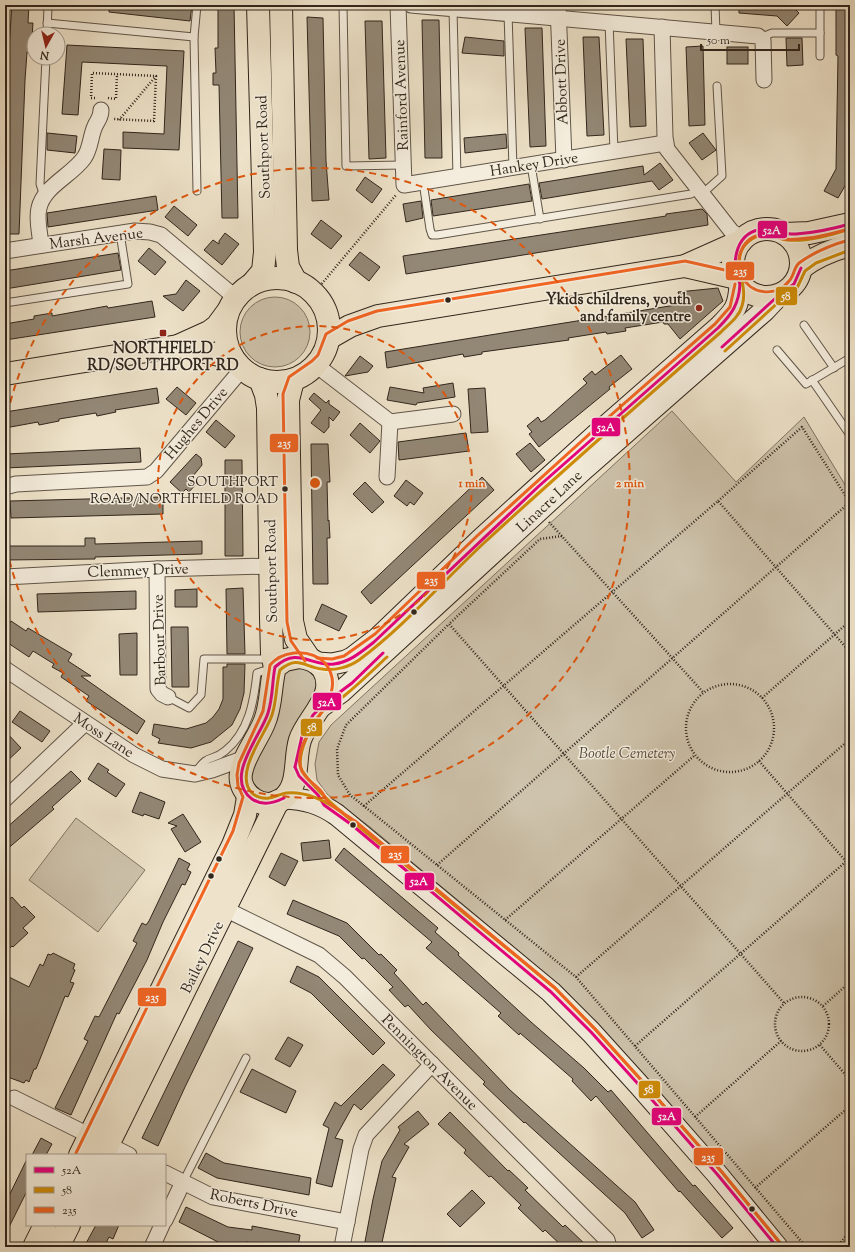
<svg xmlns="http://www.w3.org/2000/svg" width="855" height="1252" viewBox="0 0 855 1252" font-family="'Sorts Mill Goudy',serif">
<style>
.green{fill:#cec3ac;stroke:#807464}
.building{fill:#938876;stroke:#31261c}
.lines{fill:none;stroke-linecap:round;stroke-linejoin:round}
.lane-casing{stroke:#605548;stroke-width:9}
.street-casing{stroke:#605548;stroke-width:17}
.secondary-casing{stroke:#31261c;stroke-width:23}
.primary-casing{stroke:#31261c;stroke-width:24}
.path{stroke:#31261c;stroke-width:2.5;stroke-dasharray:1 2;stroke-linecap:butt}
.lane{stroke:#f4eddd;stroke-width:7}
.street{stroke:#f4eddd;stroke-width:15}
.secondary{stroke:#f4eddd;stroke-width:21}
.primary{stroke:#eee3ca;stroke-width:22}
.bus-1-casing{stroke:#f4eddd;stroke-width:6}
.bus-2-casing{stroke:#f4eddd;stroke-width:6}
.bus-3-casing{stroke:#f4eddd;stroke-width:6}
.bus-1{stroke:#e5007d;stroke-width:3}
.bus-2{stroke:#cf8c06;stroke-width:3}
.bus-3{stroke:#f26522;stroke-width:3}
.ring{fill:none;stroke:#df560d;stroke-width:2;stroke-dasharray:7 5}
.bus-dot{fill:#31261c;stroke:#f4eddd;stroke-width:1.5}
.poi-dot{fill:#8f2418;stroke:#f4eddd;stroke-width:1.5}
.labels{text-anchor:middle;stroke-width:3;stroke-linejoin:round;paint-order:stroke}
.bus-label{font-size:14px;fill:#31261c;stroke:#f4eddd;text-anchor:end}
.street-label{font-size:15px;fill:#31261c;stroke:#f4eddd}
.poi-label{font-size:15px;font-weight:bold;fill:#31261c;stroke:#f4eddd;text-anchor:end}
.park-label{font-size:15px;font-style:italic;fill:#584d40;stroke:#f4eddd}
.centre{fill:#df560d;stroke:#f4eddd;stroke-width:2}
.ring-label{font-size:12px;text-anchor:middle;font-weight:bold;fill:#df560d;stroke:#f4eddd;stroke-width:3;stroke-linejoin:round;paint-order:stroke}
.line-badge{stroke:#f4eddd;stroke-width:1.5}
.badge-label{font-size:11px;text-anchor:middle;font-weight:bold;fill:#fff}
</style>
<rect width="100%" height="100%" fill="#eee3ca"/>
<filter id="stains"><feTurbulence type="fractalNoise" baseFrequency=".005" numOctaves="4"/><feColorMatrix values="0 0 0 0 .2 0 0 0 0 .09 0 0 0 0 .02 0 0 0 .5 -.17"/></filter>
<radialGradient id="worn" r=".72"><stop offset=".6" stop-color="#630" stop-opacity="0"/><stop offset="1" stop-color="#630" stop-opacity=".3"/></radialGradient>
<g class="green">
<circle cx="275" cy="332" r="35"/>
<polygon points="672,411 736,482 804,417 850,493 850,1247 790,1247 680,1115 563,988 370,827 327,794 317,780 315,764 319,742 331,725"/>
<path d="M308 667 320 682 284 780C272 798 260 796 250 777L282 676 289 668Z"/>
<polygon points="76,818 145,870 98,932 29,880"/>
</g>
<g class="building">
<polygon points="12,5 29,5 28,23 33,23 31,53 27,52 25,80 19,234 5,234 5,152 8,76 7,76"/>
<polygon points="109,5 192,5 190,21 109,12"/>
<polygon points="218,5 234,5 238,218 222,218 219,85 213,85 213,73 216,73 215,48 218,48"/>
<polygon points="739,5 791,5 799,13 787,26 777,16 739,13"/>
<polygon points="836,5 849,5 849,24 850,24 849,179 838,198 824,191 836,169 838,56 836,55"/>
<polygon points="307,17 323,18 326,161 329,200 312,201"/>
<polygon points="422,20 439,20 442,158 425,158"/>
<polygon points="365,21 382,21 386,158 369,159"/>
<polygon points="525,28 542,28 546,146 530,147"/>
<polygon points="465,37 504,41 504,56 462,53"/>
<polygon points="583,37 599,37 604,135 587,136"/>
<polygon points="786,38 802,38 803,65 787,66"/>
<polygon points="626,39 643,39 646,126 630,127"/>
<polygon points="67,45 184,51 179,150 123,148 123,132 164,134 167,66 82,62 78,115 62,114"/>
<polygon points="703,46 705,125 689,126 686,47"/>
<rect x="727" y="47" width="21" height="17"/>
<polygon points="47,133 77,136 75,153 47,150"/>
<polygon points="703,133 716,150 702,160 689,143"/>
<polygon points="506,134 507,148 465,153 464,138"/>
<polygon points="104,149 121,150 120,180 102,179"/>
<polygon points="660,163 673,180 659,190 652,181 542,199 539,183 643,166 644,175"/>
<polygon points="365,177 382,189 372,203 356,190"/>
<polygon points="529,184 532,201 433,216 431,200"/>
<polygon points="156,196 158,210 48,227 47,213"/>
<polygon points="421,201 423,218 406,222 403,204"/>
<polygon points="174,206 197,225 188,236 165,217"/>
<polygon points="702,209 707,214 708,225 406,274 403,256 666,216 666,214"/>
<polygon points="321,220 342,236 331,249 311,234"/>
<polygon points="225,233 239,244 222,265 204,250 213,240 219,244 219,241"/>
<polygon points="149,248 166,262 155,275 138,261"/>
<polygon points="360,252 380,267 369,281 349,265"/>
<polygon points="118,253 121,270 5,289 5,271"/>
<polygon points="186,280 200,291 183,311 163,296 176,294"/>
<polygon points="718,288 723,301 680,339 668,324 664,324 663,322 625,328 626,331 607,334 606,332 568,338 569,340 482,352 482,354 464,357 463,354 387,368 385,352 682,304 678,292"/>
<polygon points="152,301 155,317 5,340 5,324 34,319 34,316 52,313 52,316 107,306 108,308"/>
<polygon points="621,355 632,369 609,387 610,389 599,398 539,447 529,434 532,432 527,426 538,417 541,422 545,420 587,383 583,379 592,371 595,375"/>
<polygon points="360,356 373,366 368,372 345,376"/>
<polygon points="453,383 455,397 417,403 416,405 387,400 390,387 424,393 423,388"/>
<polygon points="177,387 196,403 186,415 166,399"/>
<polygon points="157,388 159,403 115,410 116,412 97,416 96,413 59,419 59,421 39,425 38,422 5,428 5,412"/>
<polygon points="485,388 488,432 471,433 468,389"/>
<polygon points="314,393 326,403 329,400 329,404 340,412 333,421 329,417 329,427 324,433 311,423 321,410 309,399"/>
<polygon points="216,420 235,436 225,448 206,432"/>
<polygon points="360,423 380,441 370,453 350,435"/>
<polygon points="466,433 469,451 399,460 398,442"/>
<polygon points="530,443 545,460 531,472 516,454"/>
<polygon points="311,444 328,444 330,482 327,482 328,521 329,520 330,538 327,538 328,584 313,584"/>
<polygon points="140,448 141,462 5,468 5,454"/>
<polygon points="196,454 201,458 202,465 193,476 195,477 192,481 196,484 189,492 186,489 182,493 170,482"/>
<polygon points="225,460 242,460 243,556 225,556"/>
<polygon points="482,477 494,490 371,604 361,592"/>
<polygon points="406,480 423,493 414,505 410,502 407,506 394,496"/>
<polygon points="365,482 384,502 372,513 353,494"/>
<polygon points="163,497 163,514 11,518 10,501"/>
<polygon points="85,538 95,538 95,544 202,541 202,554 95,557 95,559 5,560 5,546 85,546"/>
<polygon points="243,588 245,654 227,654 226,589"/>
<polygon points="197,589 197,607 175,607 175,590"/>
<polygon points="136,591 136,609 38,612 37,594"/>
<polygon points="322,604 347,616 339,631 315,620"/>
<polygon points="11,621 26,631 28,628 72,654 68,661 91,676 81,676 145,721 137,734 86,701 89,696 61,677 63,673 52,667 54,664 33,651 29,657 5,641 5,630"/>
<polygon points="171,627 188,627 189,687 172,687"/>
<polygon points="137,633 137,675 120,675 119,634"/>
<polygon points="227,664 245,664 244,693 240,709 232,725 211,742 191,748 158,743 160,739 152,735 154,724 186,729 206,723 213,717 219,709 223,699 223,667 227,667"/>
<polygon points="20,711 50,731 42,742 12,722"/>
<polygon points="5,731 21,748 5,763"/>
<polygon points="98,763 109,770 107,772 125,784 116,797 88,779"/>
<polygon points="71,771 81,781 52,807 54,809 5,851 5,829"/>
<polygon points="140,792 165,802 159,819 144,814 143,816 132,812"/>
<polygon points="183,814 201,842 185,852 171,829 177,826 168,823"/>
<polygon points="329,840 331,858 303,861 301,843"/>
<polygon points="344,848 438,928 435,932 459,953 458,955 531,1022 584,1068 608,1092 611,1090 693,1186 695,1185 733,1228 722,1238 680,1191 679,1192 596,1096 591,1101 572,1081 573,1079 520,1033 519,1035 498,1016 501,1013 426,948 432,942 335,860"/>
<polygon points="281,853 298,861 285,886 269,877"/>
<polygon points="179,858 190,864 187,870 191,872 185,885 182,884 163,922 147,960 119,1014 117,1013 71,1115 55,1108 88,1041 84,1039 95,1016 99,1017 137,943 133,941 142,923 146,925 149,921"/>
<polygon points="12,897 22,908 24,906 35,917 23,928 28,933 13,947 12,946 5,953 5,903"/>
<polygon points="293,900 347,923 379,955 381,954 397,970 394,973 423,1005 426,1002 510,1090 635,1202 654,1230 642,1238 625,1213 525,1122 524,1123 483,1084 485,1082 431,1030 408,1005 405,1007 389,990 393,987 364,958 362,959 339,936 287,914"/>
<polygon points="238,941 253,948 185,1087 158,1146 142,1138"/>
<polygon points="53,953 75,964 73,969 75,970 70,982 74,983 68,997 65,996 36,1069 34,1069 29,1082 26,1080 24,1083 5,1076 5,975 29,987 40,964 43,966 48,954 51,955"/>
<polygon points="297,966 319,977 385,1043 373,1055 311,993 290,982"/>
<polygon points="288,1037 303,1045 290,1067 275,1059"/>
<polygon points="383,1064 395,1075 361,1110 354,1104 335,1138 343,1140 332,1187 316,1183 329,1128 323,1125 335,1102 341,1106"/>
<polygon points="252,1069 296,1091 286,1113 240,1092"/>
<polygon points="418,1111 429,1124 404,1144 409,1147 392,1177 396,1178 381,1247 364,1247 373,1199 382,1161 400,1130 398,1127"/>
<polygon points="450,1112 508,1171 509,1170 528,1188 525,1190 563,1227 565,1225 588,1247 563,1247 545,1230 543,1232 518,1208 521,1205 491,1176 489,1177 464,1153 466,1150 438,1124"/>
<polygon points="41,1138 52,1144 46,1155 32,1155"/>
<polygon points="206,1153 224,1163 311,1178 309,1195 217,1178 198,1168"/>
<polygon points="27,1159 27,1191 5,1235 5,1204"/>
<polygon points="472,1190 485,1203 460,1227 447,1214"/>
<polygon points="186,1207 228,1227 252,1230 252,1226 300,1235 298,1247 273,1247 246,1242 245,1246 220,1243 179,1222"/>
<polygon points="96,1225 119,1225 113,1239 109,1237 104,1247 84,1247"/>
</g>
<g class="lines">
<defs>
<g id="lane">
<polyline points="197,5 194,37 197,191"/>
<polyline points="343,5 346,166 403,165"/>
<polyline points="715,5 716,32"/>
<polyline points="453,9 457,177"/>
<polyline points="508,13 513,168"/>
<polyline points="609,22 614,151"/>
<polyline points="47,23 194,37"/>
<polyline points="47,34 48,5"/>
<polyline points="762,37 772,33 820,33"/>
<polyline points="820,56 820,5"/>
<polyline points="531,165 540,219"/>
<polyline points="423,182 430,229 432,235 437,235 691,194 699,189"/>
<polyline points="702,194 722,176 717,86"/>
<polyline points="44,196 40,184 46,58"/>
<polyline points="5,303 128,284 120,233"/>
<polyline points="804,325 834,368"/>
<polyline points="777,350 806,384 850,358"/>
<polyline points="812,380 850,435"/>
<polyline points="168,697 189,708 201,695 204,659 266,659 268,661"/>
<path d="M196 772C208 753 212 762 225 751 249 732 254 701 257 673L263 671 271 673"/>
<polyline points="183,1182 246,1058"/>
</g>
<g id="street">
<polyline points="398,5 404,185 665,143"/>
<polyline points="411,5 758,36 763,40 764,80"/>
<polyline points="558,5 564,160"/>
<polyline points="662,27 665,137 667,149 732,232 744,239"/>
<path d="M41 245C40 233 36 219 39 208 44 186 71 176 84 158 91 148 90 137 95 126 98 119 101 118 101 110"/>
<polyline points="5,251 135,231 150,232 161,235 236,298"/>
<polyline points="316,365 390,422 453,414"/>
<polyline points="387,477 390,422"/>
<polyline points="5,487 16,484 147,477 156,471 242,369"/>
<polyline points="157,569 158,689 162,694 168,697"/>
<polyline points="5,577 157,569 270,566"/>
<polyline points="5,669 134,755 162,769 195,774 212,770 245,758"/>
<polyline points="5,799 85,723"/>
<polyline points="225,909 319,955 345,977 607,1240 609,1247"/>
<polyline points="14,1098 129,1155"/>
<polyline points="165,1173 213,1197 347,1222"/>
<polyline points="165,1220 183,1182"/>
<polyline points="152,1247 162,1225"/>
<polyline points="342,1247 361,1149 366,1135 432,1064"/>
</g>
<g id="secondary">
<path d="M317 663 332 664 346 661 352 658 378 638 480 540 598 433 718 328C734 312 739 308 740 284"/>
<polyline points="319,708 341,692 585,468 765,310 779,295"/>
<path d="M284 798C305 799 320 803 337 815L551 992 591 1032 639 1085 717 1174 777 1247"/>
</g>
<g id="primary">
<polyline points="281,5 286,250 288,267 296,282"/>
<circle cx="767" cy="263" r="34"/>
<polyline points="785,234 809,233 850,224"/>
<polyline points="685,266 737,278"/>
<path d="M801 268C816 256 832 250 850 245"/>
<circle cx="277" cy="330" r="52"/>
<polyline points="252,284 263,271 265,252 258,5"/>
<polyline points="329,338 350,326 378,316 685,266 741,241"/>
<polyline points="178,346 233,358"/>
<polyline points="5,374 178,346 209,332 217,326 228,311"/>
<polyline points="260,379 266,395 268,408 271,618 272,654 275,667"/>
<polyline points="293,380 288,400 292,621 296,639 309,658"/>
<path d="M299 657C309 658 317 661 323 669 339 695 307 718 300 740 294 759 300 784 284 798 266 814 237 795 241 773 244 755 257 740 264 723 272 705 270 685 275 667L285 660Z"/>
<polyline points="80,1155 233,845 245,815 248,797"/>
<polyline points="103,1155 278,801"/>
<polyline points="34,1247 45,1225"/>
<polyline points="58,1247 69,1225"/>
</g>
</defs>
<use href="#lane" class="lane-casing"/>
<use href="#street" class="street-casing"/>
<use href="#secondary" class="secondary-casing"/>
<use href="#primary" class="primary-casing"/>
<g class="path">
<polyline points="95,98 91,98 92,73 156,76 154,121 113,119"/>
<polyline points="108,98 116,99 117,74"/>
<polyline points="119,120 156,76"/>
<polyline points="314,293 396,195"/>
<polyline points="718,501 802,427 850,503"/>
<polyline points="549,522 703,692"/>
<polyline points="562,536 540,539 449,624 784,1003"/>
<circle cx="730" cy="728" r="44"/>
<polyline points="762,698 850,621"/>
<polyline points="759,761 850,866"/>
<polyline points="364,806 350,795 338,775 337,749 346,725 449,624"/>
<polyline points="437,865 850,502"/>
<polyline points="505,920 695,755"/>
<polyline points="576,977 850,739"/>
<circle cx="802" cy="1024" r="27"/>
<polyline points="823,1006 850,982"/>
<polyline points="820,1045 850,1080"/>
<polyline points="635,1046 850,858"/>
<polyline points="695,1117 781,1041"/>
<polyline points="755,1188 850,1106"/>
<polyline points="806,1247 576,977 364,806 718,501 850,652"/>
<polyline points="837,1247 850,1231"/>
</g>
<use href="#lane" class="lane"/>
<use href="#street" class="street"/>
<use href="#secondary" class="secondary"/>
<use href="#primary" class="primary"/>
<defs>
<g id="bus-1">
<path d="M740 284C730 261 736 230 766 229 776 229 785 235 796 234 814 233 832 229 850 224"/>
<polyline points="722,347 779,295 794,284 801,268"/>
<polyline points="295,767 302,736 313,715 324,704 352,683 383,653"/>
<polyline points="295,767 299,776 318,795 324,805 352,825 551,992 591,1032 639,1085 717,1174 777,1247"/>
<path d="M284 798C274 803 262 806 252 799 223 778 261 736 268 713 273 698 272 682 275 667 299 646 310 667 334 664 350 662 361 652 374 642L539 486 718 328C732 314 739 304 740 284"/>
</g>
<g id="bus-2">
<polyline points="725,351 782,299 797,288 805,271 816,263 850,250"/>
<path d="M342 812C333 806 304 777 301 768 297 753 312 723 322 712 328 706 337 701 344 696 359 684 373 670 387 657"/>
<path d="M781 1244 721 1171 643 1082 595 1029 555 988 340 811C324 800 306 791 286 793 280 794 275 797 269 798 263 799 256 797 252 793 233 773 266 734 272 715 277 700 276 684 280 670 298 655 304 667 322 669 335 671 349 667 359 660 405 626 443 581 485 542 562 471 642 401 721 332 729 324 739 317 742 306 750 283 726 255 752 239 764 231 775 238 787 240 807 242 831 235 850 229"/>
</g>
<g id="bus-3">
<path d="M849 240C831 245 814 252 799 263 794 267 794 276 789 281 776 298 750 294 742 276 734 259 742 237 763 234 770 234 777 238 784 239 791 240 801 239 808 238 822 237 836 232 850 229"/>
<polyline points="317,658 332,659 344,656 375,634 477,536 595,429 715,324 730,307 735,284"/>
<polyline points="305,661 291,641 287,622 283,394 289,377 312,361 318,355 326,334 348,321 377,311 685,261 738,273"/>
<path d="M76 1153 233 831 243 797 238 786 237 775 239 763 263 711 270 665C276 658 285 654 294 653 305 652 317 655 325 663 353 698 294 729 300 766 302 777 315 784 321 791 324 794 325 799 328 802 335 809 347 815 355 821L555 988 595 1029 643 1082 721 1171 781 1244"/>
</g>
</defs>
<use href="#bus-1" class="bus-1-casing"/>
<use href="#bus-2" class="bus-2-casing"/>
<use href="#bus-3" class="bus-3-casing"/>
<use href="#bus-1" class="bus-1"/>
<use href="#bus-2" class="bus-2"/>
<use href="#bus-3" class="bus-3"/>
</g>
<g class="ring">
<circle cx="315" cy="483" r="157"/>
<path d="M5 426A315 315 0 1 1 5 540"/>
</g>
<g class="bus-dot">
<circle cx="448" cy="300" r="3.5"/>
<circle cx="285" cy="489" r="3.5"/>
<circle cx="414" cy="612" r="3.5"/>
<circle cx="353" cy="825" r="3.5"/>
<circle cx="219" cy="859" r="3.5"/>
<circle cx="211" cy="876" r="3.5"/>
<circle cx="752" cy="1209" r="3.5"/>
</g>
<g class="poi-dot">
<circle cx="699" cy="308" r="4"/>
<rect x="159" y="329" width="8" height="8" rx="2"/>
</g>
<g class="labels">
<g class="bus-label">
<text x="278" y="486">SOUTHPORT<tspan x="278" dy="17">ROAD/NORTHFIELD ROAD</tspan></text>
</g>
<g class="street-label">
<text transform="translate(561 82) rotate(-92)" y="5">Abbott Drive</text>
<text transform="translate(401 95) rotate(-92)" y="5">Rainford Avenue</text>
<text transform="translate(263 147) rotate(-92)" y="5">Southport Road</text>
<text transform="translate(534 164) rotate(-9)" y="5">Hankey Drive</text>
<text transform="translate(96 238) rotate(-7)" y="5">Marsh Avenue</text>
<text transform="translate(196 423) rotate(-50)" y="5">Hughes Drive</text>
<text transform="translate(549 501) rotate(-43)" y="5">Linacre Lane</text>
<text transform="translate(138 570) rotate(-2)" y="5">Clemmey Drive</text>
<text transform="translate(271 571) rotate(-91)" y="5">Southport Road</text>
<text transform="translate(159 640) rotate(-92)" y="5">Barbour Drive</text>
<text transform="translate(104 735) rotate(33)" y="5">Moss Lane</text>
<text transform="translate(202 957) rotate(-64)" y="5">Bailey Drive</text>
<text transform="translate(430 1062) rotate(45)" y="5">Pennington Avenue</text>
<text transform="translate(254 1203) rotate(12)" y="5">Roberts Drive</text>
</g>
<g class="poi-label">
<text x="691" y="304">Ykids childrens, youth<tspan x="691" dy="17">and family centre</tspan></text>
<text x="163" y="353" text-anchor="middle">NORTHFIELD<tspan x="163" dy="17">RD/SOUTHPORT RD</tspan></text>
</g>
<g class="park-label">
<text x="627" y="758">Bootle Cemetery</text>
</g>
</g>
<circle cx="315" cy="483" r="6" class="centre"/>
<g class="ring-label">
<text x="472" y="487">1 min</text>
<text x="630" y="487">2 min</text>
</g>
<g class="line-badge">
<rect x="757" y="220" width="31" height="19" rx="4" fill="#e5007d"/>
<rect x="725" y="261" width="30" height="20" rx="4" fill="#f26522"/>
<rect x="775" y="286" width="23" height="20" rx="4" fill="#cf8c06"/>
<rect x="591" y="417" width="30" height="20" rx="4" fill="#e5007d"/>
<rect x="269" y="433" width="30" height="20" rx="4" fill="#f26522"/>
<rect x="416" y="571" width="30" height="19" rx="4" fill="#f26522"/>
<rect x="312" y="692" width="30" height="19" rx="4" fill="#e5007d"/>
<rect x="300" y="718" width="23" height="19" rx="4" fill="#cf8c06"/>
<rect x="380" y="845" width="30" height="19" rx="4" fill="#f26522"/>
<rect x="404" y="872" width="31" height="19" rx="4" fill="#e5007d"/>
<rect x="137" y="987" width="30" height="20" rx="4" fill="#f26522"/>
<rect x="638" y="1080" width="23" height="19" rx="4" fill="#cf8c06"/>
<rect x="651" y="1107" width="31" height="19" rx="4" fill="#e5007d"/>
<rect x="693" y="1147" width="31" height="19" rx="4" fill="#f26522"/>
</g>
<g class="badge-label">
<text x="772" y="234">52A</text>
<text x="740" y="275">235</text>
<text x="786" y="300">58</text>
<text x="606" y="431">52A</text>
<text x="284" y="447">235</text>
<text x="431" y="584">235</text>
<text x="327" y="706">52A</text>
<text x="312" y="731">58</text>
<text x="395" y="858">235</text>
<text x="419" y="885">52A</text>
<text x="152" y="1001">235</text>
<text x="649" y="1093">58</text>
<text x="667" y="1120">52A</text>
<text x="708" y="1161">235</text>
</g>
<rect width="855" height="1252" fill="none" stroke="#eee3ca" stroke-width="20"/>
<rect x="6" y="6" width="843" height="1240" fill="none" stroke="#31261c" stroke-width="2"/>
<rect x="10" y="10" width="835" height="1232" fill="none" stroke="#31261c"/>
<rect x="26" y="1154" width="140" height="72" fill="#f4eddd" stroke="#a69d90"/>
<rect x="34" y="1167" width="20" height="6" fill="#e5007d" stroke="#a69d90"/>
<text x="62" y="1174" font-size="12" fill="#31261c">52A</text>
<rect x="34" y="1187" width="20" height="6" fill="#cf8c06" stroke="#a69d90"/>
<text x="62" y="1194" font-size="12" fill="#31261c">58</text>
<rect x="34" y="1207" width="20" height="6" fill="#f26522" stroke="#a69d90"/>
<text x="62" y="1214" font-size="12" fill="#31261c">235</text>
<g transform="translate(46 46) rotate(188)"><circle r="19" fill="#f4eddd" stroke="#a69d90"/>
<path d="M0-3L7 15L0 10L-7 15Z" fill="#8f2418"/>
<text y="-6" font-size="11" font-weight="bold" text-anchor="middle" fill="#31261c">N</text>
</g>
<path d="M701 44v6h98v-6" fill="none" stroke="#31261c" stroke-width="2"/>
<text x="707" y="44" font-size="12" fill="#31261c" stroke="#f4eddd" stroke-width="3" paint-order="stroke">50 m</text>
<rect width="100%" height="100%" filter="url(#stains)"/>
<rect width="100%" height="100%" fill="url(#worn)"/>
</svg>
